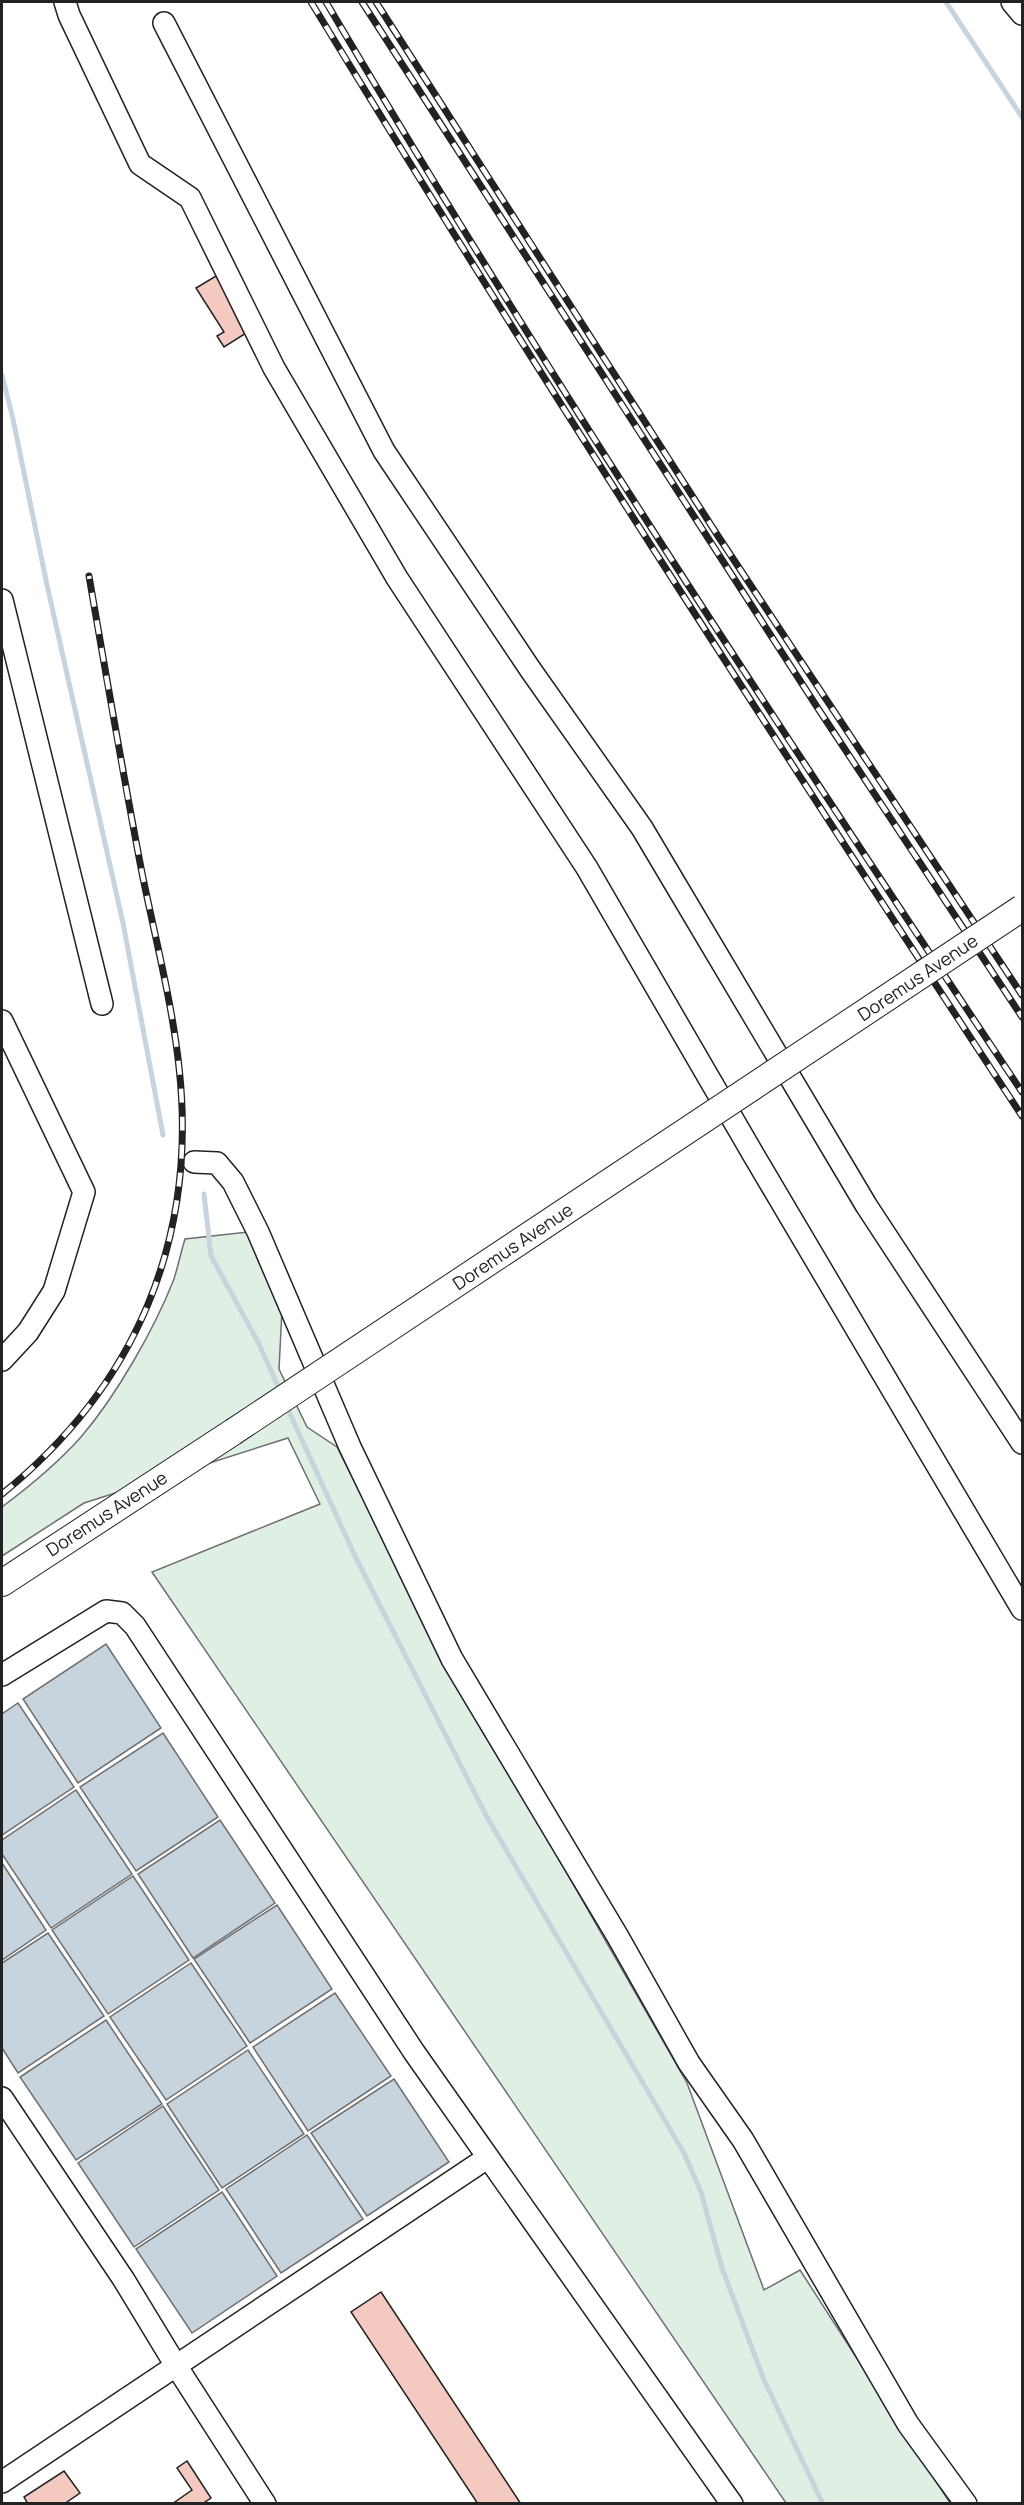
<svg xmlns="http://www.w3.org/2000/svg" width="1024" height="2505" viewBox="0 0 1024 2505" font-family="Manrope,sans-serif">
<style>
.green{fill:#e0efe3;stroke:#6f6f6f;stroke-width:1.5}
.water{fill:#c7d3dd;stroke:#6f6f6f;stroke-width:1.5}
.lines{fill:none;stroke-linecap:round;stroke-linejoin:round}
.stream{stroke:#c7d3dd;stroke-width:5}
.building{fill:#f3c9c0;stroke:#222;stroke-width:1.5}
.minor-casing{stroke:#222;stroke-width:24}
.major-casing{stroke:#222;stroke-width:28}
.minor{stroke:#fff;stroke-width:21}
.major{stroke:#fff;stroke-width:26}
.rail-casing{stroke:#222;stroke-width:7}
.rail{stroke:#fff;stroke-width:4.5;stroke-dasharray:14;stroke-linecap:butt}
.major-bridge-casing{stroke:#222;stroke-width:28;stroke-linecap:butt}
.major-bridge{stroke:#fff;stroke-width:26}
.labels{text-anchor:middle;stroke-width:4.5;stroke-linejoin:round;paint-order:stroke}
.street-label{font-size:18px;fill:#222;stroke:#fff}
</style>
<rect width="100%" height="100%" fill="#fff"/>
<path class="green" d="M248 1232 282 1310 279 1369 307 1427 337 1447 450 1669 687 2083 764 2290 800 2270 950 2503H786L152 1572 320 1504 288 1438 84 1503 2 1556V1507C30 1486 57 1464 81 1437 116 1396 154 1330 174 1279 178 1266 181 1252 185 1239Z"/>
<g class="water">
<polygon points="106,1644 161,1728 78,1783 23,1699"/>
<polygon points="18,1703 74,1787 2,1835 2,1714"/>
<polygon points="163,1733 218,1817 136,1871 80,1787"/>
<polygon points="76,1790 132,1874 51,1928 2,1854 2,1840"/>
<polygon points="220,1820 275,1903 193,1958 138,1874"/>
<polygon points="2,1863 46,1930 2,1960"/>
<polygon points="133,1876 189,1960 108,2014 52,1930"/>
<polygon points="277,1905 332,1989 250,2043 194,1959"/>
<polygon points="48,1933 104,2016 18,2073 2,2048 2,1963"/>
<polygon points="191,1963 247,2046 166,2100 110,2017"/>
<polygon points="335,1993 391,2076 308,2131 253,2047"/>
<polygon points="106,2020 162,2104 76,2160 20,2077"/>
<polygon points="248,2050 304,2134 222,2188 167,2104"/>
<polygon points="394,2079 449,2162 367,2216 311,2133"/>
<polygon points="163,2106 219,2190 134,2247 78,2163"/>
<polygon points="307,2135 363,2219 281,2273 226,2189"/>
<polygon points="222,2192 277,2276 192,2333 136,2249"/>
</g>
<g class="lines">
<g class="stream">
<polyline points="946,2 1022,117"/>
<polyline points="2,375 13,419 47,585 123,923 163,1135"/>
<polyline points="204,1194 211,1256 258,1342 280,1391"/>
<polyline points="286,1405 355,1556 488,1819 684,2153 701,2192 722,2268 764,2380 823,2504"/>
</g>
</g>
<g class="building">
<polygon points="216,276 251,330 224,347 217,336 224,332 196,288"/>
<polygon points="381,2292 521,2504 478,2504 351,2312"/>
<polygon points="187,2461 211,2498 202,2504 172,2504 192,2490 177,2468"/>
<polygon points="64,2471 80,2493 64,2504 28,2504 24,2497"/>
</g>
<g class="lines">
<defs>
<g id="minor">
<polyline points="65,2 69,15 140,164 190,198 274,368 397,578 587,868 753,1154 1022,1609"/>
<polyline points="1012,2 1022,14"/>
<polyline points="164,23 384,451 530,669 642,828 866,1205 1022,1443"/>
<polyline points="2,600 102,1004"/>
<polyline points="2,1021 84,1192 54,1291 28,1332 2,1360"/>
<polyline points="194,1162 217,1163 233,1182 258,1232 350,1447 452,1659 618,1937 689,2063 743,2140 908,2424 966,2504"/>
<polyline points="2,1675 106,1611 122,1613 135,1626 414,2052 732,2504"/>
<polyline points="2,2098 124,2280 175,2364 265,2504"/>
<polyline points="2,2482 487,2158"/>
</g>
<polyline id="major" points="2,1583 233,1432"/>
</defs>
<use href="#minor" class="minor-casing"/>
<use href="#major" class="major-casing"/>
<use href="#minor" class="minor"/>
<use href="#major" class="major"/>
<defs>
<g id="rail">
<path d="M311 2C540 378 780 748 1022 1116"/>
<path d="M326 2C545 373 783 733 1022 1092"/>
<polyline points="362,2 819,710 1022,1017"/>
<polyline points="376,2 718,536 1022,995"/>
<path d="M2 1494C136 1386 198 1239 179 1067 172 1002 155 937 142 873 123 774 106 675 89 576"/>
</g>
</defs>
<use href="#rail" class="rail-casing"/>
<use href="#rail" class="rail"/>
<defs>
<polyline id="major-bridge" points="233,1432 1022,908"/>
</defs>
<use href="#major-bridge" class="major-bridge-casing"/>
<use href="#major-bridge" class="major-bridge"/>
</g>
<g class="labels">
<g class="street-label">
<text transform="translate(918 978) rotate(-34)" y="6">Doremus Avenue</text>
<text transform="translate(513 1247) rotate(-34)" y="6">Doremus Avenue</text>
<text transform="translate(107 1514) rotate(-33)" y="6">Doremus Avenue</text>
</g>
</g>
<rect width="1024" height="2505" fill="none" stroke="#222222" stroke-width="6"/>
</svg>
